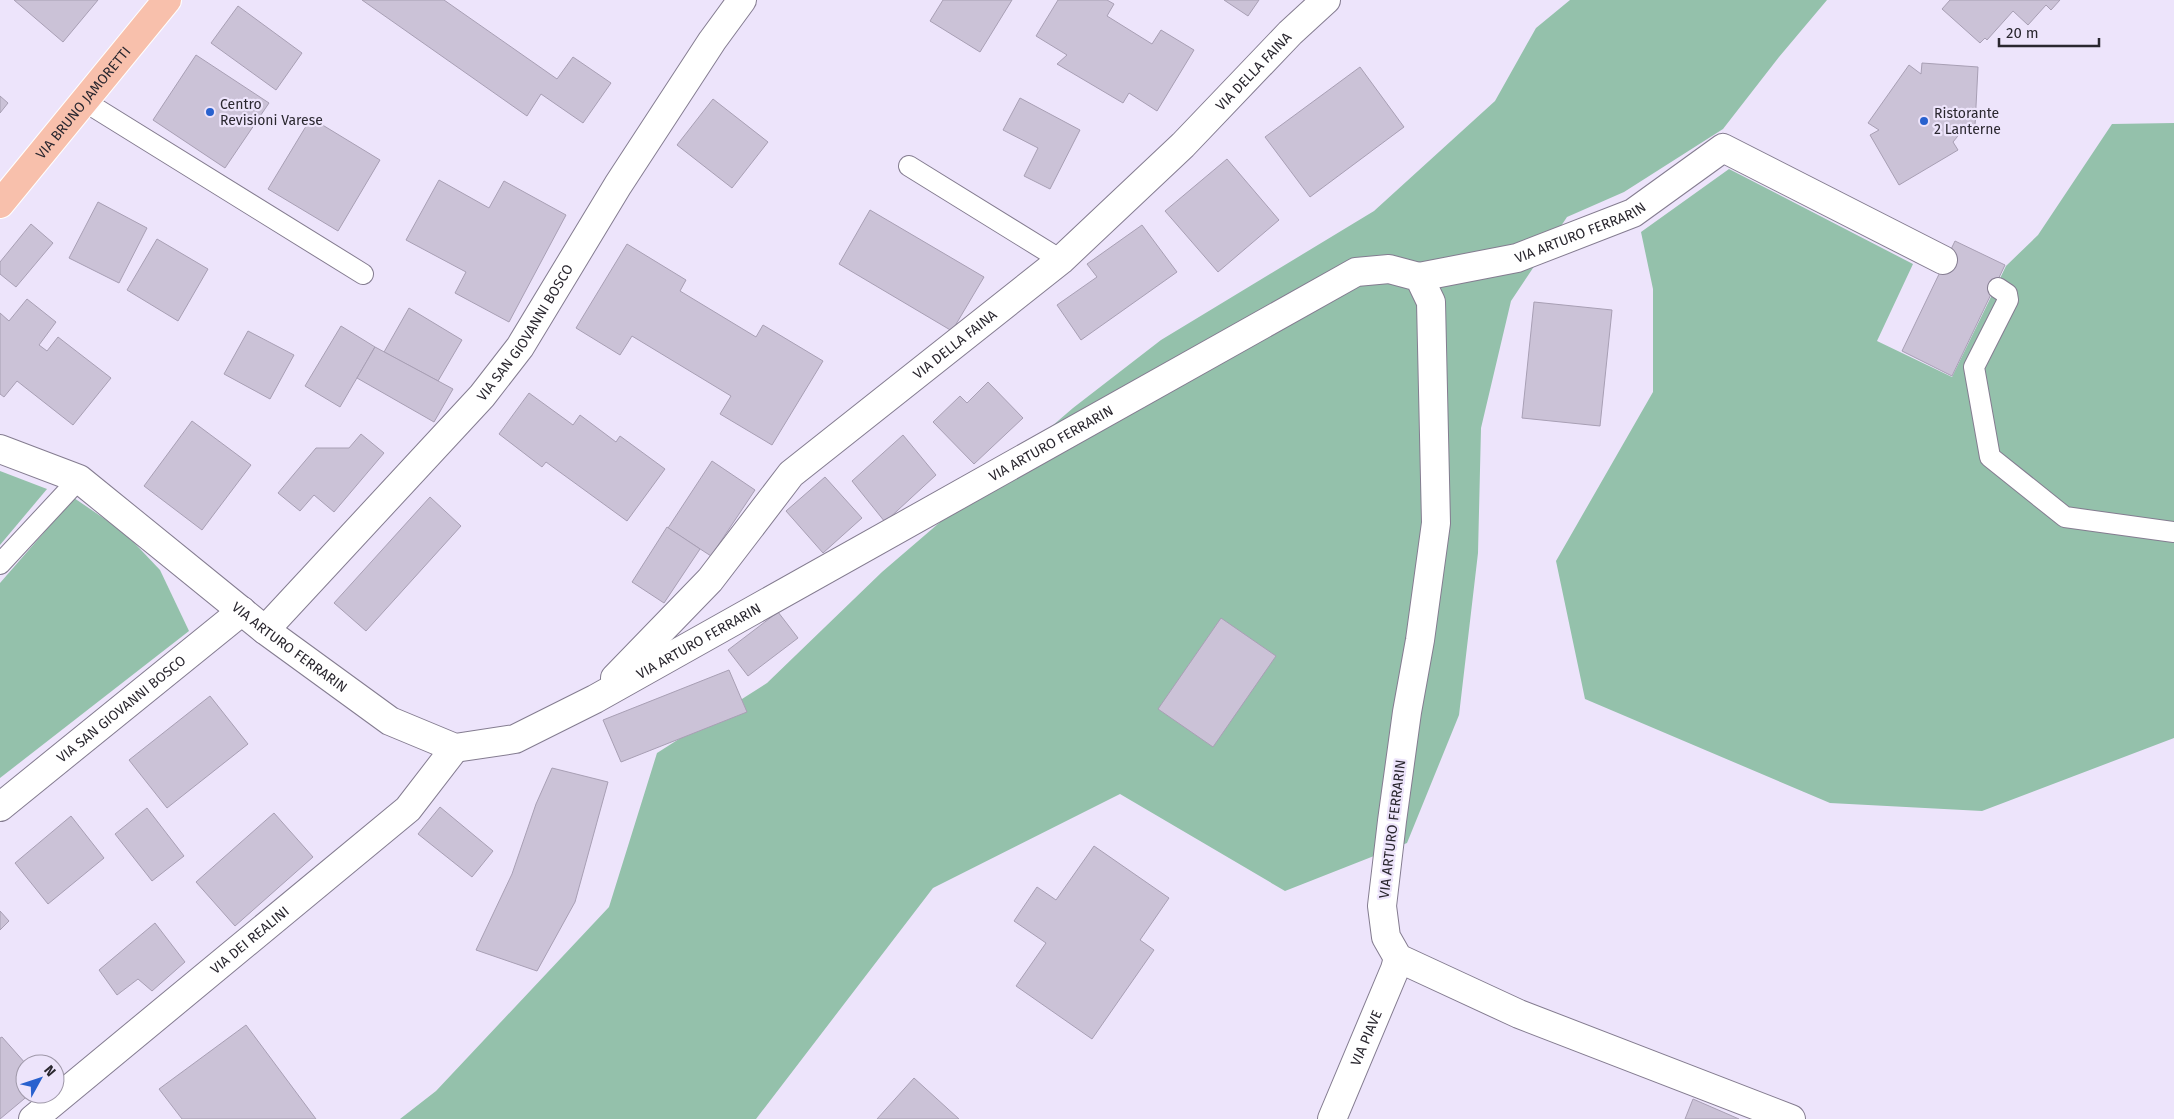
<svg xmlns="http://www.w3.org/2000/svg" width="2174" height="1119" viewBox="0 0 2174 1119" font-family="'Fira Sans',sans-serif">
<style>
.green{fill:#94c1ab}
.building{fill:#cbc2d7;stroke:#a89fb4}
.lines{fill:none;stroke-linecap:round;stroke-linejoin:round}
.service-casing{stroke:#847c90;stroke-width:22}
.minor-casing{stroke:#847c90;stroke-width:30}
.primary-casing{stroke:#fff;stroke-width:30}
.service{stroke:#fff;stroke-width:20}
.minor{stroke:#fff;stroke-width:28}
.primary{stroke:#f8c0ac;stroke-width:28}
.poi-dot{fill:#2861ce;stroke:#ede4fb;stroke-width:2}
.labels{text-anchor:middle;stroke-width:4.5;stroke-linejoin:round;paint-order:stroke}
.street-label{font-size:14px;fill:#2a272f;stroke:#ede4fb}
.poi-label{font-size:14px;fill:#2a272f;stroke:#ede4fb;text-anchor:start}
</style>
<rect width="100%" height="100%" fill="#ede4fb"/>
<g class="green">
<polygon points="1570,0 1827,0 1779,57 1723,129 1624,192 1567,217 1511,301 1481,428 1478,553 1459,715 1407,843 1285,891 1120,794 933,888 756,1119 400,1119 436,1091 609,907 657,753 767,683 882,572 1073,408 1161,340 1374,211 1495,101 1536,28"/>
<polygon points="2174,123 2174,738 1982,811 1830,803 1585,699 1556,561 1653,392 1653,289 1641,232 1729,169 1913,264 1877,341 1952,377 2006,266 2038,235 2112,124"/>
<polygon points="0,471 47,489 0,545"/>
<polygon points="74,498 124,532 160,570 189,631 0,778 0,583"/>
</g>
<g class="building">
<polygon points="14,0 98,0 63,42"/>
<polygon points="362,0 444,0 557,79 573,57 611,83 583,123 541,94 527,116"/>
<polygon points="943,0 1012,0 980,52 930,21"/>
<polygon points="1058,0 1107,0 1114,4 1107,16 1152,44 1161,30 1194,50 1157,111 1129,93 1123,103 1057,64 1067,55 1036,36"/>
<polygon points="1224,0 1259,0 1248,16"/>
<polygon points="1950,0 2060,0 2051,10 2046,5 2028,25 2013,11 1987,40 1985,38 1980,43 1942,9"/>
<polygon points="238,6 302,53 276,90 211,43"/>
<polygon points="196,55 269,103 225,168 153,120"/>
<polygon points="1922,63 1978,67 1975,126 1966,126 1953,142 1958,150 1899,185 1870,135 1879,130 1868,123 1909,65 1921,74"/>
<polygon points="1360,67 1404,127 1310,197 1265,137"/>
<polygon points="0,96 8,103 0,113"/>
<polygon points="1020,98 1080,130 1050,189 1024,176 1038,148 1003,130"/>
<polygon points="713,99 768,142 732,188 677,145"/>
<polygon points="311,118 380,160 338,231 268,189"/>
<polygon points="1227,159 1279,220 1218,272 1165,211"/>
<polygon points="439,180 489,208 504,181 566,215 509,322 455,293 466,272 406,240"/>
<polygon points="98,202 147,228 119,283 69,258"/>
<polygon points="870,210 984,277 952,331 839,264"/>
<polygon points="31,224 53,243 16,287 0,274 0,262"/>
<polygon points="1142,225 1177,272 1081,340 1057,305 1097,277 1087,264"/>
<polygon points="157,239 208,269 178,321 127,290"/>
<polygon points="1955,241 2005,265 1952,376 1902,351"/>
<polygon points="627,244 686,280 680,291 756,337 763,325 823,361 772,445 720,414 731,396 632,336 620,355 576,328"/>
<polygon points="27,299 56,322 39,345 47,351 58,337 111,378 73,425 17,381 4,397 0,394 0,313 9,321"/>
<polygon points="1534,302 1612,310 1600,426 1522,418"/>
<polygon points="409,308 462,340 438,381 384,352"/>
<polygon points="341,326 375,347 340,407 305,386"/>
<polygon points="248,331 294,355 270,399 224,374"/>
<polygon points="375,347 453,389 434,422 357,378"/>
<polygon points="988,382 1023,418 974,464 933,422 960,396 967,403"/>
<polygon points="529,393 573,425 580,415 616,442 620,436 665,469 627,521 546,462 542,467 499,434"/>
<polygon points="192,421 251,465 202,530 144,486"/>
<polygon points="361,434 384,453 334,512 314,495 300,511 278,493 316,448 349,448"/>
<polygon points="903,435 936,475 885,522 852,481"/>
<polygon points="712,461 755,490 711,556 668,528"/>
<polygon points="825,477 862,518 823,553 786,511"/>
<polygon points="430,497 461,526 366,631 334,603"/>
<polygon points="667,527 700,549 664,603 632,582"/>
<polygon points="778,612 798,638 748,676 728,650"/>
<polygon points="1221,618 1276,656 1213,747 1158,709"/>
<polygon points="729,670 747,712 621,762 603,720"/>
<polygon points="210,696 248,744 167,808 129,760"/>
<polygon points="552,768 608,782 575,902 537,971 476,950 512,874 536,804"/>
<polygon points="440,807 493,851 472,877 418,834"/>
<polygon points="147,808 184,856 152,881 115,834"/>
<polygon points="274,813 313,857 235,926 196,882"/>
<polygon points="71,816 104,858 48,904 15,863"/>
<polygon points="1094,846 1169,898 1140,940 1154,950 1092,1039 1016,986 1046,943 1014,921 1037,887 1056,900"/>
<polygon points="0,911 9,921 0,930"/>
<polygon points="155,923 185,962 152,991 138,979 117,995 99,970"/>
<polygon points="246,1025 316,1119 182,1119 159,1089"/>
<polygon points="2,1037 26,1064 25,1094 30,1094 0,1119 0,1038"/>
<polygon points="914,1078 959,1119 877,1119"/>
<polygon points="1693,1099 1739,1119 1685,1119"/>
</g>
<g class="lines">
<defs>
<g id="service">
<polyline points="84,101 363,274"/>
<polyline points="909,166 1061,260"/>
<polyline points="1998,288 2007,294 2008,300 1974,367 1990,457 2065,517 2174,532"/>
<polyline points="0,564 79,479"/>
</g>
<g id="minor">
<path id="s1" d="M1419 277 1517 258 1633 213 1723 148 1943 260"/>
<path id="s2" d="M0 449 79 479 265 630 390 721 455 748 515 739 595 699 1356 272 1389 269 1419 277 1431 302 1436 523 1420 640 1407 712 1392 821 1382 906 1386 937 1398 958 1519 1014 1791 1119"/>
<path id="s3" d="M265 630 482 396 520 347 618 185 712 41 742 0"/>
<path id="s4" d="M615 678 710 580 791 474 1061 260 1183 145 1290 33 1326 0"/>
<path id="s5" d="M0 807 242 611"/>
<path id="s6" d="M33 1119 408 809 455 748"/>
<path id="s7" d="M1332 1119 1395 969 1398 958"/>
</g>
<g id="primary">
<path id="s8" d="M0 204 167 0"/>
</g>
</defs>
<use href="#service" class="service-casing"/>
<use href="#minor" class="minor-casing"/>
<use href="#primary" class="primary-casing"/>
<use href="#service" class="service"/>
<use href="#minor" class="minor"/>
<use href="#primary" class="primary"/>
</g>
<g class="poi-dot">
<circle cx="210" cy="112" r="5"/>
<circle cx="1924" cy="121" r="5"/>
</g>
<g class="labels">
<g class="street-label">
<text dy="5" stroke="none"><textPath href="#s4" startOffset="884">VIA DELLA FAINA</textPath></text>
<text dy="5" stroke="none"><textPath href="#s8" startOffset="131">VIA BRUNO JAMORETTI</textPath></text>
<text dy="5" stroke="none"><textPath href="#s1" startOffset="168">VIA ARTURO FERRARIN</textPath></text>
<text dy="5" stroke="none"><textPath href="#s3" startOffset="396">VIA SAN GIOVANNI BOSCO</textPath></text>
<text dy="5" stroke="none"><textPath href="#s4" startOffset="479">VIA DELLA FAINA</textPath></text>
<text dy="5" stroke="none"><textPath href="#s2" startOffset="1222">VIA ARTURO FERRARIN</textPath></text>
<text dy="5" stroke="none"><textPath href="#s2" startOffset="818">VIA ARTURO FERRARIN</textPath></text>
<text dy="5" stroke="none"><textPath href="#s2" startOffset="354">VIA ARTURO FERRARIN</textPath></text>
<text dy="5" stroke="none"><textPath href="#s5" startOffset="156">VIA SAN GIOVANNI BOSCO</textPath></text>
<text transform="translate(1392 829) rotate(-83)" y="5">VIA ARTURO FERRARIN</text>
<text dy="5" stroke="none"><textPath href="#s6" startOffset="281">VIA DEI REALINI</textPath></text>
<text dy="5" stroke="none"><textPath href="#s7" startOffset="88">VIA PIAVE</textPath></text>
</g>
<g class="poi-label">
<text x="220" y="109">Centro<tspan x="220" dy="16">Revisioni Varese</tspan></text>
<text x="1934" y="118">Ristorante<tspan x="1934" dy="16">2 Lanterne</tspan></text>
</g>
</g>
<g transform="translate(40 1079) rotate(50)"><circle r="24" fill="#ede4fb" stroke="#9f98a9"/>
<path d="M0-4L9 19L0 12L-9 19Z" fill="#2861ce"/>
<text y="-8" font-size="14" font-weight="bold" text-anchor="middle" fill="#2a272f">N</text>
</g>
<path d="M1999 38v8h100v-8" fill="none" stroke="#2a272f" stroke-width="2.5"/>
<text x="2006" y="38" font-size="15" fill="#2a272f" stroke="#ede4fb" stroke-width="4" paint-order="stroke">20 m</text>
</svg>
